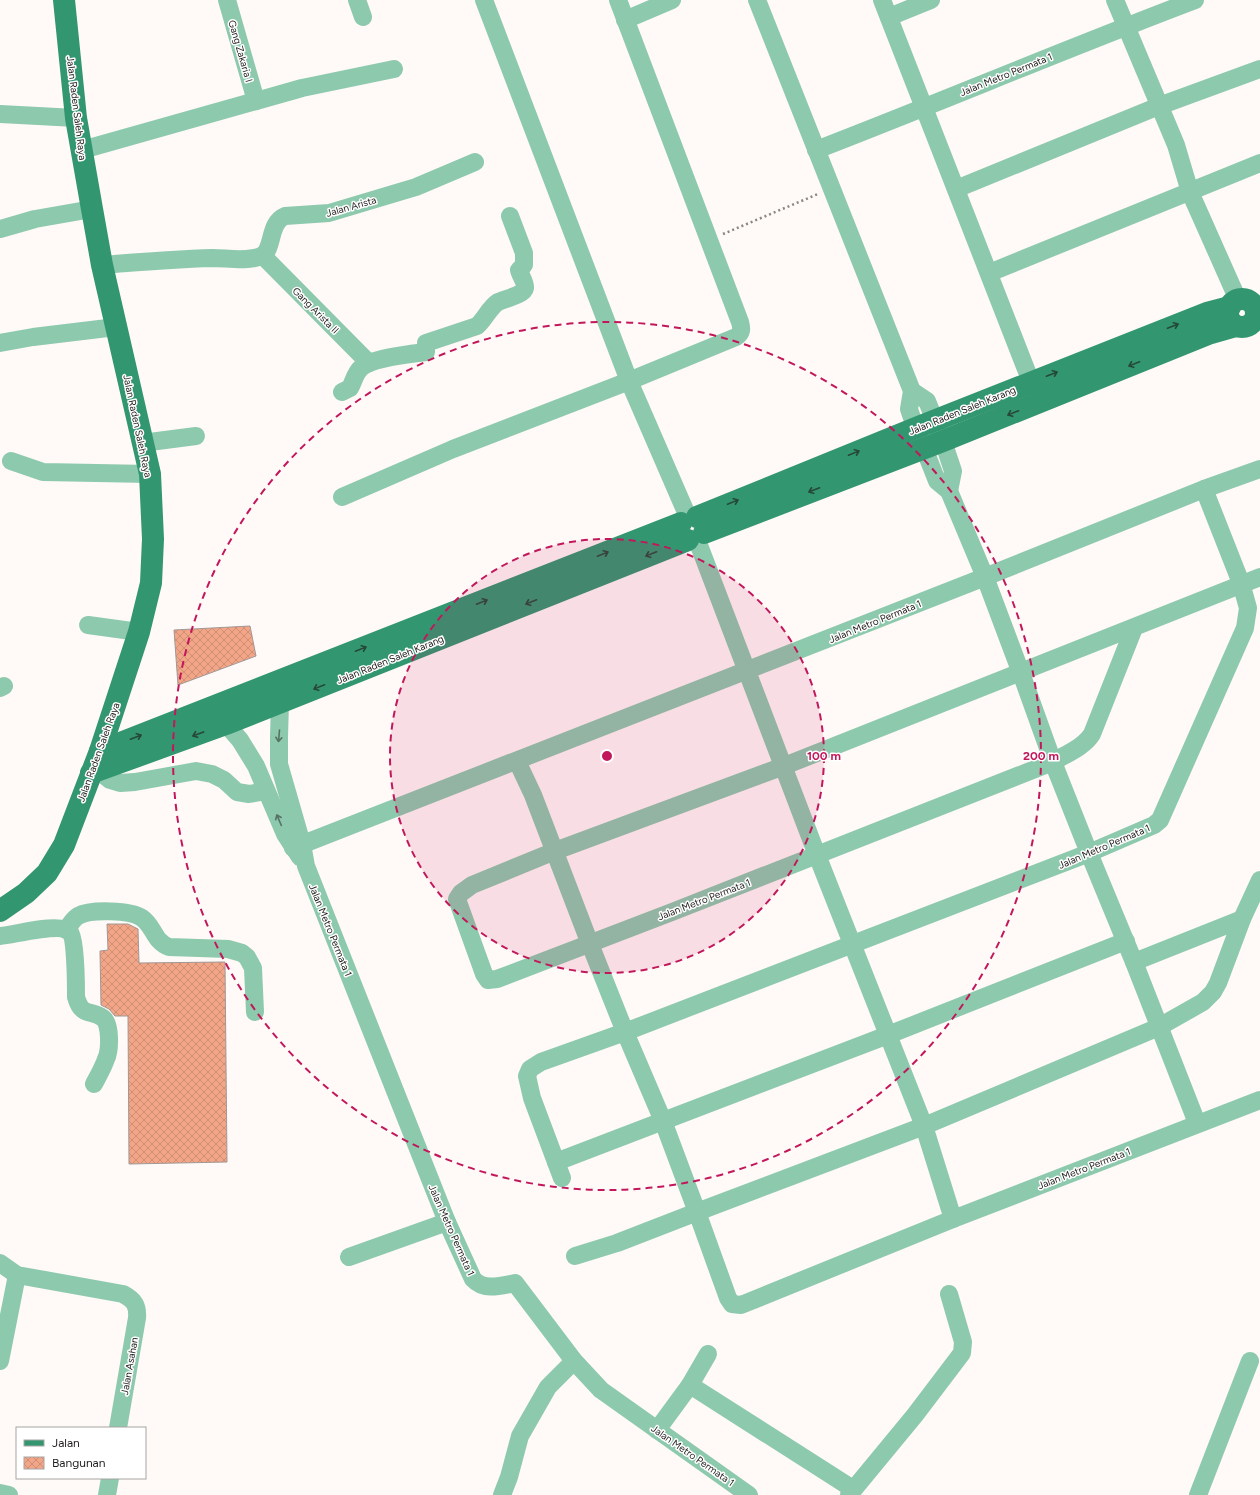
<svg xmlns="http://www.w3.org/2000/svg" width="1260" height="1495" viewBox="0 0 1260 1495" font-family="Figtree,sans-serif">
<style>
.building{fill:url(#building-cross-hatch);stroke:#a09895}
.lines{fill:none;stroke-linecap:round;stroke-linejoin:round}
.path{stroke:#898583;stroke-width:2.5;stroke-dasharray:2 3;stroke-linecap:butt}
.minor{stroke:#8dc9ad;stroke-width:18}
.major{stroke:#329771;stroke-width:22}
.oneway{stroke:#26483a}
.oneway2{stroke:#567364}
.ring{fill:none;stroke:#c2185b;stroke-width:2;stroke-dasharray:7 5}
.labels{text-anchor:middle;stroke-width:3;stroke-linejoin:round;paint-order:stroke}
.street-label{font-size:10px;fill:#201d1c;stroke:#fff}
.centre{fill:#c2185b;stroke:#fff;stroke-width:2}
.ring-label{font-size:12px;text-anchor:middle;font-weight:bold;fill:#c2185b;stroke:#fff;stroke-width:3;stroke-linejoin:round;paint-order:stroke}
</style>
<defs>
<pattern id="building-cross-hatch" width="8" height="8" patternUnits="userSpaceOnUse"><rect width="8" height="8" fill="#f3a587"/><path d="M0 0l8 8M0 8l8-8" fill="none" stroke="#d08e74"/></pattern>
</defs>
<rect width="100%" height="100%" fill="#fff9f7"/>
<g class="building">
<polygon points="250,626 256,656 178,685 174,630"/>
<polygon points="107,924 128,924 138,929 139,963 225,962 227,1162 129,1164 128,1016 115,1016 109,1009 101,1005 100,951 108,950"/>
</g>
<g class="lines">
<polyline class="path" points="723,234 818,194"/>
<g class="minor">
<polyline points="227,0 256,101"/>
<polyline points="357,0 363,17"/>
<polyline points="484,0 629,381 688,517"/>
<polyline points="757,0 912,391 909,409 911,415 937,481 949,491 985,577 1021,673 1053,762 1089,853 1134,962 1197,1123"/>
<polyline points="882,0 1031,382"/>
<polyline points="1115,0 1176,145 1190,192 1238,300"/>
<polyline points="889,17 931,0"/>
<polyline points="625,20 672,0"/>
<polyline points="0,114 76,118"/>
<polyline points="82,150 302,88 394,69"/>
<path d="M816 150C943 101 1068 48 1195 0"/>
<polyline points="956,189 1159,106 1260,69"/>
<polyline points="0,229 35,219 92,209"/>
<polyline points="263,256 369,363"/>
<path d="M102 265C139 262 176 259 213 258 226 258 249 262 261 256 274 251 268 223 285 216L329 213 416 187 475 162"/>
<polyline points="989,273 1260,163"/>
<polyline points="0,343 33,337 116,327"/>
<polyline points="912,391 927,401 943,441 953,471 949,491"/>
<path d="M342 392 350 388C354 381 355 373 361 368 371 358 410 354 426 352V343L477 326C485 319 489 308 498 302 504 299 524 295 525 288 526 283 520 275 519 270L524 265V253L510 216"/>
<polyline points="142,443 196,436"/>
<polyline points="11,461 43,472 150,474"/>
<path d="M342 497 453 449 629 381 736 337C742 333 742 329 740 322L618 0"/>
<polyline points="697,540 817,855 924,1126 953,1219"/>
<polyline points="88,625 139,632"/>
<path d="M1134 628 1092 734C1084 747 1066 754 1053 762L672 912 497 979 488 980 484 974 457 899 461 893 472 885 555 851 784 766 1260 577"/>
<polyline points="0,688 4,686"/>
<path d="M276 690 280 702 279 737V764L302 844 306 866 447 1222 473 1279C484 1291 500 1286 515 1283L574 1361 601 1390 749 1495"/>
<polyline points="221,712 226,724 240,740 256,766 285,834 300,857"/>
<polyline points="517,761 533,795 590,944 625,1032 663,1121 697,1212 924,1126 1159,1027 1203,1002 1213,992 1218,983 1242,919 1260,880"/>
<polyline points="99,771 110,780 120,783 135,782 196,771 212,774 224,780 237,792 249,794 266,791"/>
<polyline points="293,848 985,577 1204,489 1260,469"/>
<path d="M66 930C70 925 73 919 78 916 90 909 131 910 142 918 154 926 154 942 169 947L228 949 242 953 247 957 253 968 255 1012"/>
<path d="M0 936C14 935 60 922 70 932 76 939 76 986 76 997 82 1018 91 1009 103 1018 111 1024 110 1051 106 1059 103 1068 98 1076 94 1084"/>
<polyline points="1134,962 1242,919"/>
<polyline points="556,1162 888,1035 1126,941"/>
<polyline points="562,1178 532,1098 527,1076 530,1069 541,1062 625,1032 1089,853 1154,825 1160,820 1245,628 1248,608 1241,583 1204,489"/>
<polyline points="575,1256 617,1243 697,1212 728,1298 732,1304 741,1305 953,1219 1260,1100"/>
<polyline points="349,1257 447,1222"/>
<path d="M0 1263 17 1275 123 1294C134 1300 138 1305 137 1318L118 1428"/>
<polyline points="0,1361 17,1275"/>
<polyline points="690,1385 853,1489"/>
<polyline points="657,1430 690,1385 708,1354"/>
<polyline points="0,1493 9,1495"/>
<polyline points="107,1495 110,1478"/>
<polyline points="502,1495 509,1477 520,1436 548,1387 574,1361"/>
<polyline points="849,1495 915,1415 962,1353 963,1342 949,1294"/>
<polyline points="1198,1495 1250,1361"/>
</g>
<g class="major">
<circle cx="1242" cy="313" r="14"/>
<polyline points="697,517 916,428 1207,313 1230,307"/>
<polyline points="704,533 943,441 1208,334 1236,326"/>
<polyline points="100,751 681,523"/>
<polyline points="91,773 226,724 688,540"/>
<polyline points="0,911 26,893 47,873 64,845 100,751 139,632 151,583 153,539 150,474 102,265 92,209 76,118 64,0"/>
</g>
</g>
<defs><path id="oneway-shaft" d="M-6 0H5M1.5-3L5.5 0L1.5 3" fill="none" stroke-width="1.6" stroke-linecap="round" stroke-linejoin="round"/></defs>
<g class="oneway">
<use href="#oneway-shaft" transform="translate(1173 326) rotate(-21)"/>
<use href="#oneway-shaft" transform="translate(1134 364) rotate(158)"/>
<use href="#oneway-shaft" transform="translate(1052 374) rotate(-21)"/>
<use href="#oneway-shaft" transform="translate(1013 413) rotate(158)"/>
<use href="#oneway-shaft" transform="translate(854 453) rotate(-22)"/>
<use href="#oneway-shaft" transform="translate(814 490) rotate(159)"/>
<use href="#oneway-shaft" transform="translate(733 502) rotate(-22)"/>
<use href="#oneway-shaft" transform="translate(603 554) rotate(-22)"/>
<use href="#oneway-shaft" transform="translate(651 554) rotate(158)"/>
<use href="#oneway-shaft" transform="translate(482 602) rotate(-22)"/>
<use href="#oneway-shaft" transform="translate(531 602) rotate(158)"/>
<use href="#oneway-shaft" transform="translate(361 649) rotate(-22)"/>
<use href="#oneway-shaft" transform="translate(319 687) rotate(158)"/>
<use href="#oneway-shaft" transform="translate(198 734) rotate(160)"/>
<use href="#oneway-shaft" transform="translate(136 737) rotate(-21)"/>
</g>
<g class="oneway2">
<use href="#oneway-shaft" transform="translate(279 736) rotate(95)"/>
<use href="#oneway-shaft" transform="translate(279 820) rotate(-113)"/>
</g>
<circle cx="607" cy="756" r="217" fill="#c2185b" fill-opacity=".12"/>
<g class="ring">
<circle cx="607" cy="756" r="217"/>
<circle cx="607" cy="756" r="434"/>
</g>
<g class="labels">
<g class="street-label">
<text transform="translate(241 51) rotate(74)" y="4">Gang Zakaria I</text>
<text transform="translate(1006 74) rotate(-22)" y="4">Jalan Metro Permata 1</text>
<text transform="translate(77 108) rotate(83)" y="4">Jalan Raden Saleh Raya</text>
<text transform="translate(351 206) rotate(-16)" y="4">Jalan Arista</text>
<text transform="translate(316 310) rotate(45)" y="4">Gang Arista II</text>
<text transform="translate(962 410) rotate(-22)" y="4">Jalan Raden Saleh Karang</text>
<text transform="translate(138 426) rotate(78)" y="4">Jalan Raden Saleh Raya</text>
<text transform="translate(875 621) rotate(-22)" y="4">Jalan Metro Permata 1</text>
<text transform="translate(390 659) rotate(-22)" y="4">Jalan Raden Saleh Karang</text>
<text transform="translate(98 752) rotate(-70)" y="4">Jalan Raden Saleh Raya</text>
<text transform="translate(1104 846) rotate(-23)" y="4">Jalan Metro Permata 1</text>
<text transform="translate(704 899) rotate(-21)" y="4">Jalan Metro Permata 1</text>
<text transform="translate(331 930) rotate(68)" y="4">Jalan Metro Permata 1</text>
<text transform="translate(1084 1168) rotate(-21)" y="4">Jalan Metro Permata 1</text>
<text transform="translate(452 1230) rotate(66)" y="4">Jalan Metro Permata 1</text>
<text transform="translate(129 1366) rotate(-80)" y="4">Jalan Asahan</text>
<text transform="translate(693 1455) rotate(35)" y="4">Jalan Metro Permata 1</text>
</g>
</g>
<circle cx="607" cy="756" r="6" class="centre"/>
<g class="ring-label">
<text x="824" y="760">100 m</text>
<text x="1041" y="760">200 m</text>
</g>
<rect x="16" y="1427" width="130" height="52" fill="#ffffff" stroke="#a6a5a4"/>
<rect x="24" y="1440" width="20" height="6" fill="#329771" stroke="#a6a5a4"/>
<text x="52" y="1447" font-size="12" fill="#201d1c">Jalan</text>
<rect x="24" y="1457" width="20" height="12" fill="url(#building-cross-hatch)" stroke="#a6a5a4"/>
<text x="52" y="1467" font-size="12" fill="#201d1c">Bangunan</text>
</svg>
